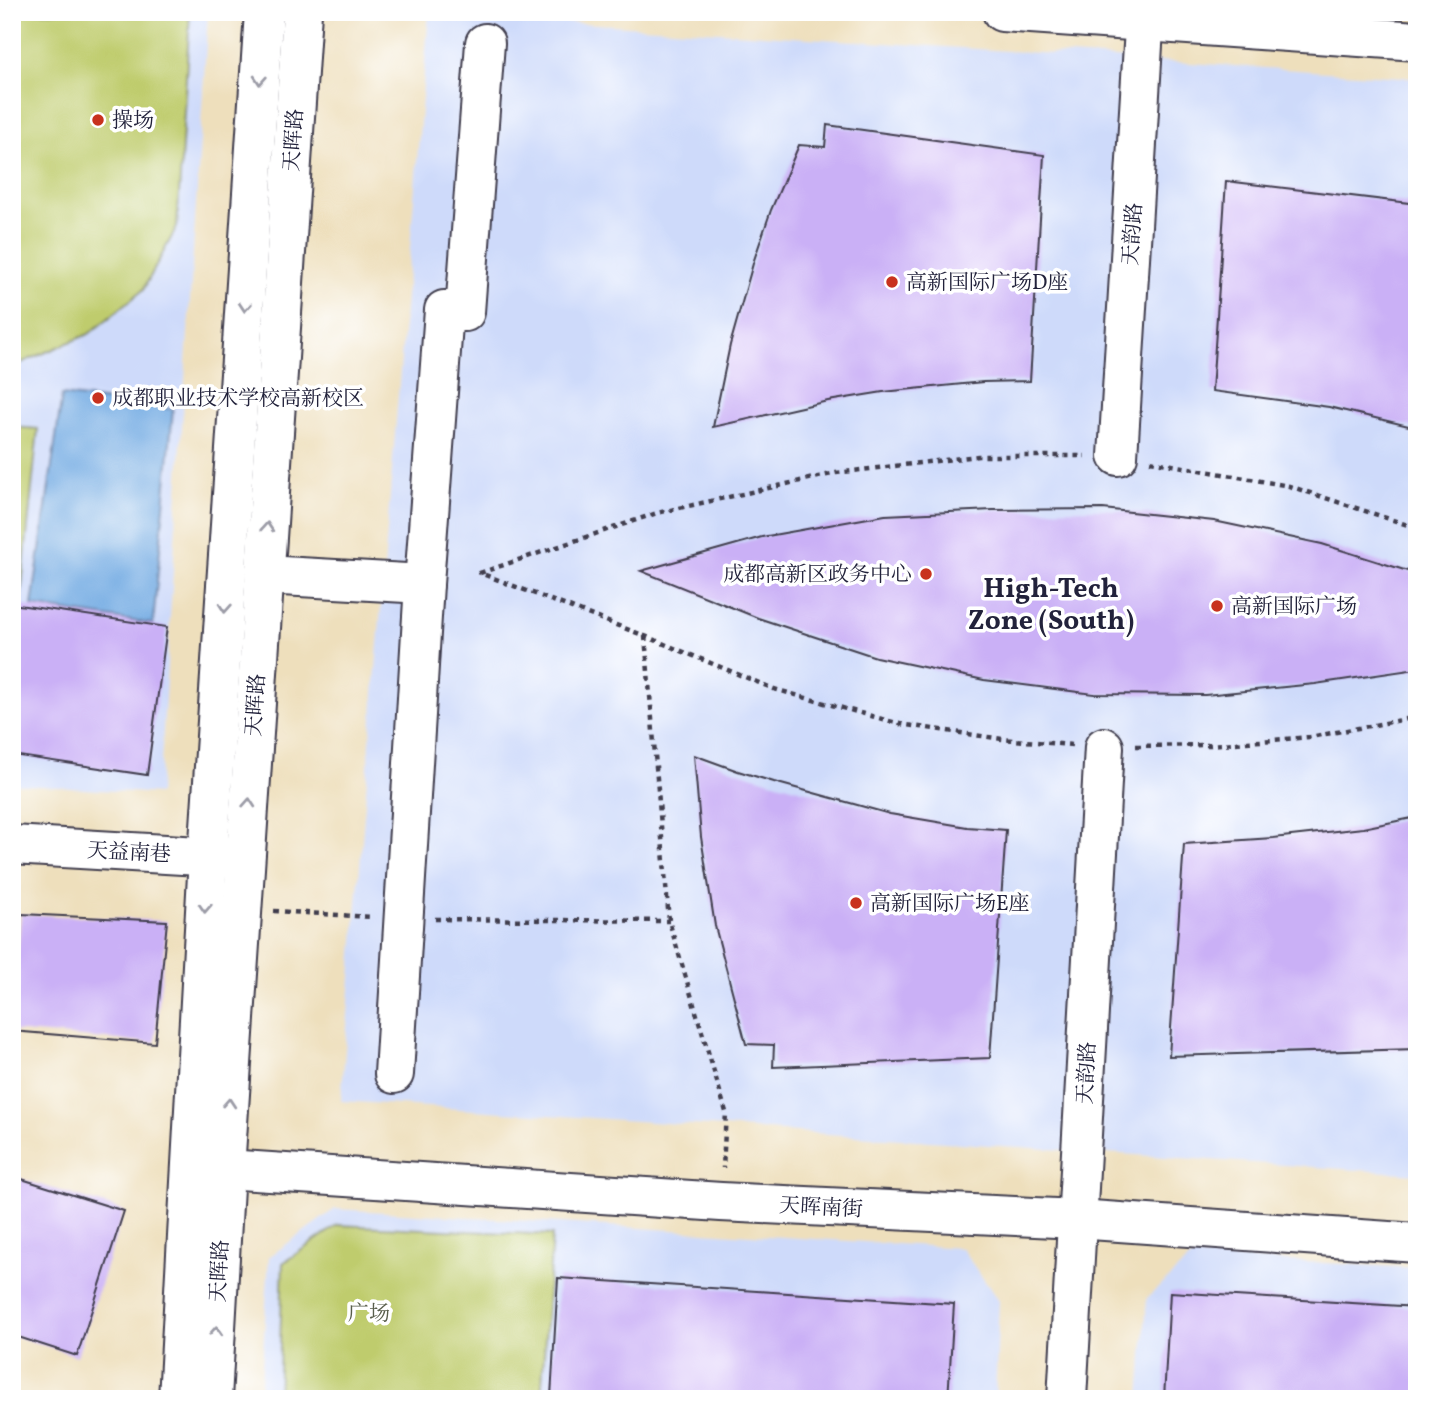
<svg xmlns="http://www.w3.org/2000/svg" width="1429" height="1411" viewBox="0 0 1429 1411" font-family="Vollkorn,'Noto Serif SC',serif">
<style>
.built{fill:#cedafa}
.green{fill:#bfcc6d;stroke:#707754;stroke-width:2}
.water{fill:#75ace3;stroke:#4c678f;stroke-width:2}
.building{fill:#cab0f6}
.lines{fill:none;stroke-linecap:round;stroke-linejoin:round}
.minor-casing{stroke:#413e4e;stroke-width:42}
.path{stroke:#413e4e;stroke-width:4.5;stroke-dasharray:5 5;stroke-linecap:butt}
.minor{stroke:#fff;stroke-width:38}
.oneway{stroke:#9c9ca7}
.poi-dot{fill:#c8321e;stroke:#fff;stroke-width:2.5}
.labels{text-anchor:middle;stroke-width:7;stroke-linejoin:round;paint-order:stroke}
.poi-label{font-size:21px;fill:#22223b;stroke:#fff;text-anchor:start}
.street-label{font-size:21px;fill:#22223b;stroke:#fff}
.park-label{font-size:21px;fill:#595e4c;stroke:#fff}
.district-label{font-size:28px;font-weight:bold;fill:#22223b;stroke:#fff}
</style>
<rect width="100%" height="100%" fill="#fff"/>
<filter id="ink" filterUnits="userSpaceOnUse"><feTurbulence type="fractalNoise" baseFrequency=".0143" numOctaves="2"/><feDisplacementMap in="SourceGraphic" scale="14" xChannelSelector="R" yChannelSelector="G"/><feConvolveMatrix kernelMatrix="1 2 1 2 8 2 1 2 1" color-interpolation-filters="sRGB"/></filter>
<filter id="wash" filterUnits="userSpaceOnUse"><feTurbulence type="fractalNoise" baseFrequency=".00686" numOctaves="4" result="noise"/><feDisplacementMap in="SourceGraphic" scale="28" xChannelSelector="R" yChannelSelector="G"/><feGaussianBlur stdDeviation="1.57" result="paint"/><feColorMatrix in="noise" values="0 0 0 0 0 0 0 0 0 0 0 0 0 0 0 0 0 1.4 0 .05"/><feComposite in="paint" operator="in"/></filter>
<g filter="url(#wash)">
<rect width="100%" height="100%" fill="#eedfbc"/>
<g class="built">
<polygon points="12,12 208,12 159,794 12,784"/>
<polygon points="429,13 1417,78 1417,1174 341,1101"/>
<polygon points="335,1209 961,1248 999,1301 995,1399 260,1399 269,1257"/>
<polygon points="1193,1256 1417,1268 1417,1399 1140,1399 1147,1298"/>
</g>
<g class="green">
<polygon points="12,12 190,12 177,227 143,290 89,334 21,363 12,362"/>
<polygon points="12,427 38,429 20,605 12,603"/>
<polygon points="338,1225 552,1235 541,1399 278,1399 283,1263"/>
</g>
<polygon class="water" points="62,395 173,409 153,624 32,606"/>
<g id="blocks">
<g class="building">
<polygon points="827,125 1044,155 1030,381 983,382 883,392 828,401 713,427 730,345 754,260 771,210 799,145 825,147"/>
<polygon points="1226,181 1417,204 1417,428 1329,407 1212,391"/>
<polygon points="1103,509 1214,521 1322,544 1417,574 1417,669 1315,684 1205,695 1094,694 984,680 876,657 758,618 641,571 762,537 885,515 993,510"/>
<polygon points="12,604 167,627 147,775 12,755"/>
<polygon points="694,755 738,771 774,782 890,814 967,827 1006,830 990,1058 773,1067 774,1045 746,1044 715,926 701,837"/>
<polygon points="1417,817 1417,1049 1169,1056 1184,844 1273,838 1363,828"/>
<polygon points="21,914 167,921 155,1043 12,1031"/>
<polygon points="12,1176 124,1211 77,1356 12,1335"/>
<polygon points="558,1278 954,1304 948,1399 567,1399 551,1397"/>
<polygon points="1170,1292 1417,1307 1417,1399 1164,1399"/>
</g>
</g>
</g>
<g filter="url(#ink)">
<use href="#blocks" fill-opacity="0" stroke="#413e4e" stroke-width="2"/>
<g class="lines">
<defs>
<g id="minor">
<polyline points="1002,12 1417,41"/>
<polyline points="1118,456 1145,12"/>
<polyline points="264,575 424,584"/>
<polyline points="12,845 234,858"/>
<polyline points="394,1074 424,584 444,310 465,312 485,43"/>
<polyline points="225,1169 721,1202 1077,1219 1417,1243"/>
<polyline points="178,1399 208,857 264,12"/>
<polyline points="212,1399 225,1169 302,12"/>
<polyline points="1067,1399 1104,747"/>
</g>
</defs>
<use href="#minor" class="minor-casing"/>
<g class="path">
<polyline points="1150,461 1289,486 1417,528"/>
<polyline points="645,636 669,921 726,1112 723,1168"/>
<polyline points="1072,745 1002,739 900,724 774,689 645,636 480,573 657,513 836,473 978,456 1085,456"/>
<polyline points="1136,746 1210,745 1310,737 1417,717"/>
<polyline points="274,911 371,917"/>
<polyline points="435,919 669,921"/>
</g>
<use href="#minor" class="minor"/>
</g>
<defs><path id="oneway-chevron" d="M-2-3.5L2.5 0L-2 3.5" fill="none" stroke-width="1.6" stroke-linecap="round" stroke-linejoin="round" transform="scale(1.75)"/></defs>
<g class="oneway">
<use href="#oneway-chevron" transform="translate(260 80) rotate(94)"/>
<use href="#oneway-chevron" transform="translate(245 307) rotate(94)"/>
<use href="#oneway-chevron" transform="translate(267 527) rotate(-86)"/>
<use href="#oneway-chevron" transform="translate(225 608) rotate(94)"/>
<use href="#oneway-chevron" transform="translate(249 803) rotate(-86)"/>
<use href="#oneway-chevron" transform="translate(205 908) rotate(93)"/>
<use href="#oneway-chevron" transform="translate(229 1103) rotate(-86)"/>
<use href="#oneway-chevron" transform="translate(216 1331) rotate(-87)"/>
</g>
</g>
<g class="poi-dot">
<circle cx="98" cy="120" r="7"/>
<circle cx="892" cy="282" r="7"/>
<circle cx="98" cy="398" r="7"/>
<circle cx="926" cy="574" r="7"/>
<circle cx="1217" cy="606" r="7"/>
<circle cx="856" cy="903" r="7"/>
</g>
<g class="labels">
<g class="poi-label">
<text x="112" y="127">操场</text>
<text x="906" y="289">高新国际广场D座</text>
<text x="112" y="405">成都职业技术学校高新校区</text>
<text x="912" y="581" text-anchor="end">成都高新区政务中心</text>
<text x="1231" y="613">高新国际广场</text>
<text x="870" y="910">高新国际广场E座</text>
</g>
<g class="street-label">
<text transform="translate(293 140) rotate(-86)" y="7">天晖路</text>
<text transform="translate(1132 234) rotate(-86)" y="7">天韵路</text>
<text transform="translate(255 705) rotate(-86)" y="7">天晖路</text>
<text transform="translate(129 852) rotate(3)" y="7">天益南巷</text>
<text transform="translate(1086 1073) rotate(-87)" y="7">天韵路</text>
<text transform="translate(821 1207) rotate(3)" y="7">天晖南街</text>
<text transform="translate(219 1271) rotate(-87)" y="7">天晖路</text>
</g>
<g class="park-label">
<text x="369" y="1320">广场</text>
</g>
<g class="district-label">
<text x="1051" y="597">High-Tech<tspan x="1051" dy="32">Zone (South)</tspan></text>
</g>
</g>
<rect width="1429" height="1411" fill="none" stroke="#fff" stroke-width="42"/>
</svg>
